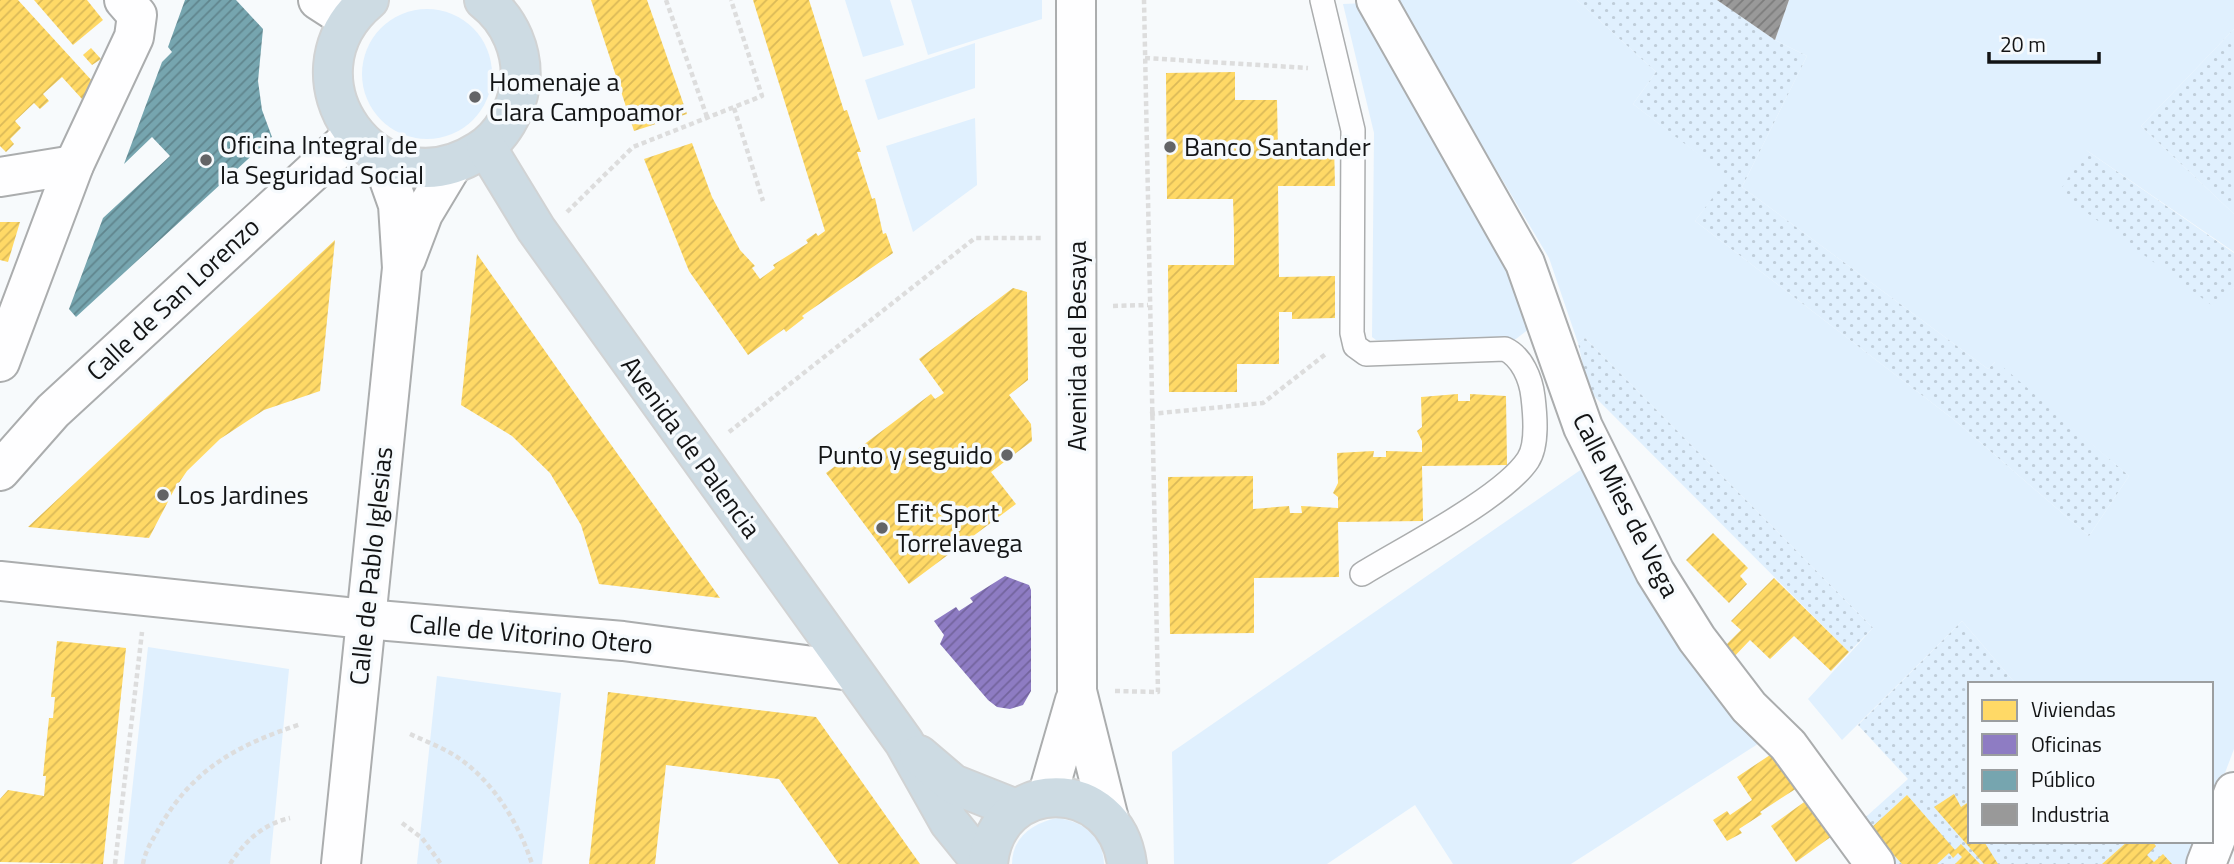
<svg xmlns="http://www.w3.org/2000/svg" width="2234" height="864" viewBox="0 0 2234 864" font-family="'Titillium Web',sans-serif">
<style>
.grass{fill:#e0f0fe}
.park{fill:url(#park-dots)}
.homes{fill:url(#homes-hatch)}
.offices{fill:url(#offices-hatch)}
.public{fill:url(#public-hatch)}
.industry{fill:url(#industry-hatch)}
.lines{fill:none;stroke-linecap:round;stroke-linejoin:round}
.lane-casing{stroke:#abadae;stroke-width:26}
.street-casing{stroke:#abadae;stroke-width:42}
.secondary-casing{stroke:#abadae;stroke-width:42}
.highway-casing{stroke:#d1d3d4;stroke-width:42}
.path{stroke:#ddd;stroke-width:4.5;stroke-dasharray:5 3.5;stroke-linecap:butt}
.lane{stroke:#fefeff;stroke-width:23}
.street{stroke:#fefeff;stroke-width:38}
.secondary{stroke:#fefeff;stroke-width:38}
.highway{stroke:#cddbe3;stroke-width:38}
.poi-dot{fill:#636466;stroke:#f6fafd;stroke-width:2.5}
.labels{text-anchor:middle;stroke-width:7;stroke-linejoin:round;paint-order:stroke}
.poi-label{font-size:26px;fill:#131415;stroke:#f6fafd;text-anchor:start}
.street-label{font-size:26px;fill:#131415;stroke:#f6fafd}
</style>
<defs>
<pattern id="park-dots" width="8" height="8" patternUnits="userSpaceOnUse" patternTransform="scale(1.75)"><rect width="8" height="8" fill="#e0f0fe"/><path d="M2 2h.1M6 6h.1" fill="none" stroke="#bfcdd9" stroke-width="1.8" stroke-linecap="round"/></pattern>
<pattern id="homes-hatch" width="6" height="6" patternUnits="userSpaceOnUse" patternTransform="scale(1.75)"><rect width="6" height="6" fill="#ffd966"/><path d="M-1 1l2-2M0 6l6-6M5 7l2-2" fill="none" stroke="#dab958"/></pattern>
<pattern id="offices-hatch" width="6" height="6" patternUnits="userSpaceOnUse" patternTransform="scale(1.75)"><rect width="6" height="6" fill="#8e7cc3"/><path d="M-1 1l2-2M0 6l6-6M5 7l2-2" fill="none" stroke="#73649d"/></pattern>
<pattern id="public-hatch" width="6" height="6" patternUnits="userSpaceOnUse" patternTransform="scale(1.75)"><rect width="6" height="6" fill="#76a5af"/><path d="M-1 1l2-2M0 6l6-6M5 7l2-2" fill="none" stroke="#60858d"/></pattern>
<pattern id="industry-hatch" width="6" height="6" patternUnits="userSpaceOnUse" patternTransform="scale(1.75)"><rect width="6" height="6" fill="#999"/><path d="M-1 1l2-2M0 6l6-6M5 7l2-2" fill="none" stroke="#7c7c7c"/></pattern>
</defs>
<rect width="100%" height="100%" fill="#f7fafc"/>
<g class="grass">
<polygon points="845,0 890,0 904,45 863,57"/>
<polygon points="911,0 1042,0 1042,19 928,55"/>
<polygon points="1395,0 1577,0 1656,72 1633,104 1729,177 1695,221 1953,419 2089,536 2129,476 1995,362 1988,369 1742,187 1807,56 1775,40 1789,0 2234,0 2234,29 2141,126 2234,214 2234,252 2086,150 2213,306 2234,287 2234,749 2211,810 2211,684 2016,684 1962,621 1842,740 1808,699 1873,628 1585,338 1578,343 1549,258"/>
<polygon points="1366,3 1506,262 1533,326 1512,342 1376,340 1372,337 1374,133 1343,4"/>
<circle cx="427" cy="74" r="65"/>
<polygon points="975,43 975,88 878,120 865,80"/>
<polygon points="975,118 977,185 913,232 886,146"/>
<polygon points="1592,462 1764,740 1571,864 1453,864 1415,805 1327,864 1174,864 1172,752"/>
<polygon points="148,647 289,669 270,864 124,864"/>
<polygon points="437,676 561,693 542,864 417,864"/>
<path d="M1057 818C1083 821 1103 836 1104 864H1012C1012 837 1033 823 1057 818Z"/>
<polygon points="2152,841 2200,841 2191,864 2172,864"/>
</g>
<g class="park">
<polygon points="1577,0 1717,0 1775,40 1807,56 1742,187 1988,369 1996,361 2129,476 2089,536 1953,419 1695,221 1728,177 1633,104 1656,72"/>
<polygon points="2234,29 2234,214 2141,126"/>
<polygon points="2086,150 2234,253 2234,287 2214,307 2059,192"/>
<polygon points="1585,338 1873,628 1849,652 1589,391 1578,343"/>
<polygon points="1962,621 2016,684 1970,684 1970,841 2152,841 2172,864 1889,864 1858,824 1908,779 1858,725"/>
</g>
<g class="homes">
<polygon points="0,0 18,0 94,83 82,99 62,77 43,94 49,101 40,109 34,103 15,121 21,128 10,139 14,144 6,152 0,146"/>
<polygon points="34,0 87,0 103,20 73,45"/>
<polygon points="591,0 647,0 687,114 634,131"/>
<polygon points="753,0 809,0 844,111 847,110 861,152 857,152 872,199 875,198 883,234 886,233 893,253 802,316 804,318 786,332 784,329 748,355 689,271 644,159 692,143 712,197 740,250 755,266 752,268 760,279 775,268 773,265 808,243 806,240 816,233 818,236 825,231"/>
<polygon points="91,48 101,59 92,65 83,55"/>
<polygon points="1235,72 1235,100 1277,100 1278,152 1291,151 1291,145 1334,144 1335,186 1278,186 1279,277 1335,276 1335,318 1292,319 1292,312 1279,312 1279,364 1237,364 1237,392 1169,392 1168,265 1234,265 1234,231 1233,199 1167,199 1166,73"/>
<polygon points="0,222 20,222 8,262 0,260"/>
<polygon points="335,240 320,391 264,410 220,439 187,471 174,490 149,538 28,527"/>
<polygon points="477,254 592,418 720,598 599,584 581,525 550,473 512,436 461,405"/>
<polygon points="1013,288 1027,292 1028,380 1009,395 1031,424 1032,441 991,472 1016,504 909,584 826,473 931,394 935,399 944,393 919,359"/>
<polygon points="1458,394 1458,401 1470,401 1470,394 1506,396 1507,465 1422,466 1423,521 1338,522 1339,577 1254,578 1254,633 1170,634 1168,477 1253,476 1253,509 1289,506 1290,513 1302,513 1301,506 1338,508 1338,497 1333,493 1338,483 1337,453 1374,451 1373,457 1386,457 1386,451 1422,452 1422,441 1417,431 1422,427 1421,397"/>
<polygon points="1713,533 1748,568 1740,576 1747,584 1729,603 1686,560"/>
<polygon points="1774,578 1849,652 1831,671 1794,636 1770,659 1750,640 1731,660 1721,650 1741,630 1731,621"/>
<polygon points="57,641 126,648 103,864 0,862 0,799 8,790 44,796 46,776 43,776 49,718 53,718 55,697 51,697"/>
<polygon points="608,692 816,717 920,864 839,864 779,779 666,765 655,864 589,864"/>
<polygon points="1773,753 1797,788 1760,812 1762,814 1739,829 1742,833 1727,841 1713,820 1727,811 1730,815 1752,800 1737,777"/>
<polygon points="1954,794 1961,807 1970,801 1970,841 1988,841 1985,843 1998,864 1984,864 1934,807"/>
<polygon points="1907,795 1955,850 1961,844 1980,864 1955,864 1962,857 1958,853 1953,858 1949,853 1937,864 1902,864 1870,829"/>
<polygon points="1807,800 1832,836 1796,862 1771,826"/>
<polygon points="2128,841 2152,841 2156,846 2147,855 2154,862 2163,854 2172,864 2102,864"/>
</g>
<polygon class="offices" points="1005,576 1029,585 1031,590 1031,691 1023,705 1010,709 997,707 988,700 940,644 944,635 934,621 956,607 959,611 973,602 970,598"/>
<polygon class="public" points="185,0 236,0 263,29 258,81 262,110 272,137 76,317 69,309 103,218 170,156 152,137 124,164 162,62 172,52 168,47"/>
<polygon class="industry" points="1717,0 1789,0 1775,40"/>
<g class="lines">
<defs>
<path id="lane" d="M1322 0 1353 130 1352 333 1355 346 1366 354 1505 349C1522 357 1531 379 1533 397 1535 414 1538 445 1528 460 1503 498 1404 548 1362 574"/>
<g id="street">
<polyline points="318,0 349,20"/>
<polyline points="1076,0 1077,691 1109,819"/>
<polyline points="1376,0 1525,263 1583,427 1655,572 1697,639 1749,707 1788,745 1875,864"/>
<polyline points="0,177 74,165"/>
<polyline points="0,362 74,165 134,37 137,15 124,0"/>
<polyline points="0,471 53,411 354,134"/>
<polyline points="0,581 365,619 623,641 851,671"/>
<polyline points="1047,797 1075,700"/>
<polyline points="2206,864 2234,792"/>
</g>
<g id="secondary">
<polyline points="406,259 423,214 453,164"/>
<polyline points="341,864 402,268 398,205 381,157"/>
</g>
<g id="highway">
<path d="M369 0C277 77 378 216 479 151 502 137 516 111 520 85 524 53 510 20 484 0"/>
<polyline points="486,147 536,229 904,742 949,822 983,864"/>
<polyline points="919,755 953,784 1016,809"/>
<path d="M988 864C996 775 1115 775 1127 864"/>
</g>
</defs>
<use href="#lane" class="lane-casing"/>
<use href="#street" class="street-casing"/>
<use href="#secondary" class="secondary-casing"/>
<use href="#highway" class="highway-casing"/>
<g class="path">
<polyline points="666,0 707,117"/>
<polyline points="1145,58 1308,68"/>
<polyline points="734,108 763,201"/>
<polyline points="567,212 633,147 762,96 731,0"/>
<polyline points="1113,306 1148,305"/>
<polyline points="1150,414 1263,403 1327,353"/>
<polyline points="729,432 975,238 1041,238"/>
<polyline points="1115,691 1158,692 1144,0"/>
<path d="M410 734C425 741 441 747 454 755 492 779 519 823 532 864"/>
<polyline points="402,823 422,838 441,864"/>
<polyline points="115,864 142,632"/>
<path d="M143 864C145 851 152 841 158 830 192 769 237 745 301 724"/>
<path d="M230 864C245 841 263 824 290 818"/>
</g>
<use href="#lane" class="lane"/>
<use href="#street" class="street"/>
<use href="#secondary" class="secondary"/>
<use href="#highway" class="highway"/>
</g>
<g class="poi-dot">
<circle cx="475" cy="97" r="7"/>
<circle cx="1170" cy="147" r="7"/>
<circle cx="206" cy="160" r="7"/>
<circle cx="1007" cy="455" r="7"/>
<circle cx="163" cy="495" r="7"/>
<circle cx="882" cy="528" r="7"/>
</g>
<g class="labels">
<g class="poi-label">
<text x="489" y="91">Homenaje a<tspan x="489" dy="30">Clara Campoamor</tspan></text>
<text x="220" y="154">Oficina Integral de<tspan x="220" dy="30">la Seguridad Social</tspan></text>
<text x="1184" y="156">Banco Santander</text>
<text x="993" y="464" text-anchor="end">Punto y seguido</text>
<text x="177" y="504">Los Jardines</text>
<text x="896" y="522">Efit Sport<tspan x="896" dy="30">Torrelavega</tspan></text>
</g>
<g class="street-label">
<text transform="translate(173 299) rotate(-43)" y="9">Calle de San Lorenzo</text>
<text transform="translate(1077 346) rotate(-90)" y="9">Avenida del Besaya</text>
<text transform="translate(691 447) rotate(54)" y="9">Avenida de Palencia</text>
<text transform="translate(1626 505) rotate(63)" y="9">Calle Mies de Vega</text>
<text transform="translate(371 566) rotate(-84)" y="9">Calle de Pablo Iglesias</text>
<text transform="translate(531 634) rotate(5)" y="9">Calle de Vitorino Otero</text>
</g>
</g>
<rect x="1968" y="682" width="245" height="161" fill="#f6fafd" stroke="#9b9ea0" stroke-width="2"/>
<rect x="1982" y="700" width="35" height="21" fill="#ffd966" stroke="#9b9ea0" stroke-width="2"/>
<text x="2031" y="717" font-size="21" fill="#131415">Viviendas</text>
<rect x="1982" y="734" width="35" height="21" fill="#8e7cc3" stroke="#9b9ea0" stroke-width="2"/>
<text x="2031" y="752" font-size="21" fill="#131415">Oficinas</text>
<rect x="1982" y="770" width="35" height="21" fill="#76a5af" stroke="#9b9ea0" stroke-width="2"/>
<text x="2031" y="787" font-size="21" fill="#131415">Público</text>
<rect x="1982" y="804" width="35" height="21" fill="#999999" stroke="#9b9ea0" stroke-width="2"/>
<text x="2031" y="822" font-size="21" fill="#131415">Industria</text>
<path d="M1989 52v10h110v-10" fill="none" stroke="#131415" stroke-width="3.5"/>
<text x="2000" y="52" font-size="21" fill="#131415" stroke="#f6fafd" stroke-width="5" paint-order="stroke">20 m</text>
</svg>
